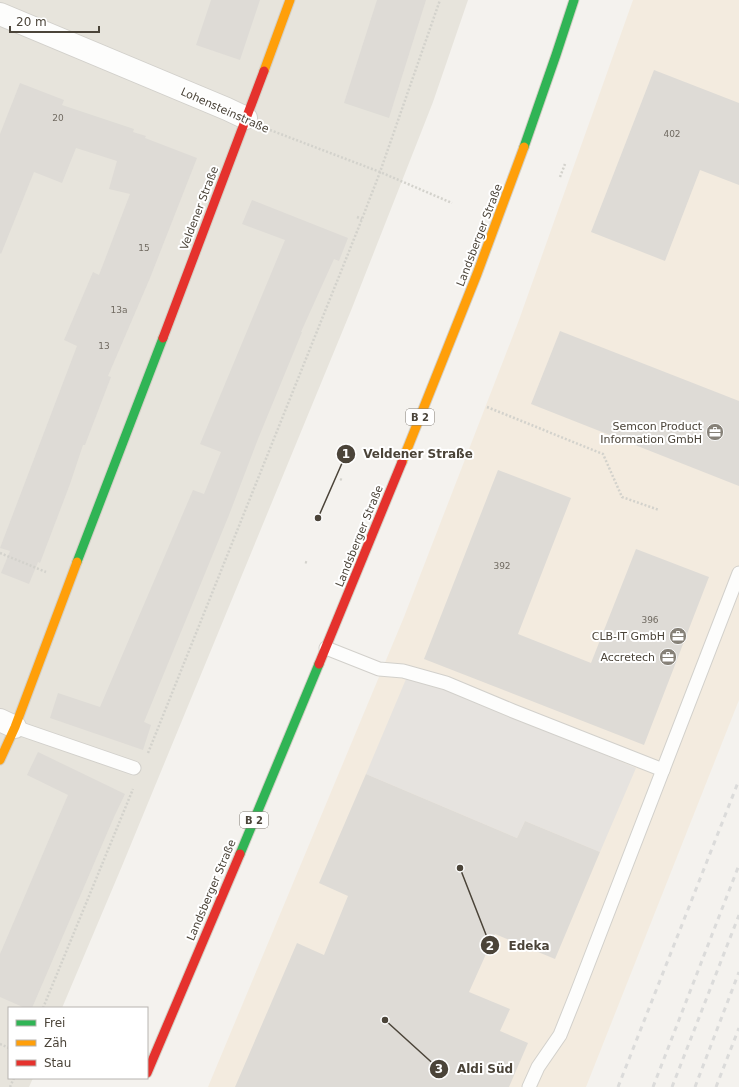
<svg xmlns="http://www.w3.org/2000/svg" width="739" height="1087" viewBox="0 0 739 1087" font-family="'DejaVu Sans',sans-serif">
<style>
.residential{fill:#e7e4dc}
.commercial{fill:#f3ebdf}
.parking{fill:#e6e3df}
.building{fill:#dedbd6}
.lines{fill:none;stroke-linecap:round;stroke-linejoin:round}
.lane-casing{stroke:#d2d0cb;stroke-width:15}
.street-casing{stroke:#d2d0cb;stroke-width:24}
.fast-casing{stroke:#d3cfc5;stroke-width:11}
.slow-casing{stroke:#d3cfc5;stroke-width:11}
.jam-casing{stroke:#d3cfc5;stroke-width:11}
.path{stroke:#d3d2cc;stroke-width:2.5;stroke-dasharray:2 2;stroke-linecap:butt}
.lane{stroke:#fdfdfc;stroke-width:13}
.street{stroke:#fdfdfc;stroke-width:22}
.fast{stroke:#30b455;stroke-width:9}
.slow{stroke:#ff9f0a;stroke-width:9}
.jam{stroke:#e5322d;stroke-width:9}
.rail{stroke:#dbdbda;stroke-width:3;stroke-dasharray:5 5;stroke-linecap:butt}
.labels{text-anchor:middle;stroke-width:4;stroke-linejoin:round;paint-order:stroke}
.number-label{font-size:9px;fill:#706a61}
.shield{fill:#fff;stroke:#817c74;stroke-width:1}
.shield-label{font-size:10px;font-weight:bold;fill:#4b4439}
.street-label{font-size:11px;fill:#4b4439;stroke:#fff}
.poi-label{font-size:11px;fill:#4b4439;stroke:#fff;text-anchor:end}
.leader{fill:none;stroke:#4b4439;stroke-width:1.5}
.callout-dot{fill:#4b4439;stroke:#fff;stroke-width:1.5}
.mark-label{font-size:12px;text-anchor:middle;font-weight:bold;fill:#fff}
.callout-label{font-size:12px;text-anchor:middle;font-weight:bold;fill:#4b4439;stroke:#fff;stroke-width:4;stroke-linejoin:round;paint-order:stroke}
</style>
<rect width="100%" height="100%" fill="#f4f2ee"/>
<polygon class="residential" points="0,0 468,0 433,102 352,308 122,866 62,1008 9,1008 9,1078 33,1078 29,1087 0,1087"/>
<polygon class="commercial" points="633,0 739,0 739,700 586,1087 208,1087 404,617 519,320"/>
<polygon class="parking" points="409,672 636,768 600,852 525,821 517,838 366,774"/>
<g class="building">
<polygon points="211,0 260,0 240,60 196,45"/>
<polygon points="377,0 426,0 389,118 344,103"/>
<polygon points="654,70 739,103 739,185 700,170 665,261 591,232"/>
<polygon points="20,83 64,100 62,105 134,129 133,132 146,136 145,138 197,158 150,278 108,376 111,377 85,445 83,445 70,484 40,563 38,562 29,584 1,573 10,551 0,548 77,346 64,340 93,272 99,275 130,194 109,189 117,161 76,148 62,183 34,172 1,254 0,253 0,134"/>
<polygon points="252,200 348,238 339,261 334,259 301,332 302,332 258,439 229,515 144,722 151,725 143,750 50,718 58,693 100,707 193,490 204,494 221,452 200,444 285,240 242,224"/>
<polygon points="560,331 739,401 739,486 531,404"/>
<polygon points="498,470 571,498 518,634 591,663 636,549 709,577 644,745 424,659"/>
<polygon points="38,752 125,794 114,817 32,1008 25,1008 0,997 0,954 68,795 27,775"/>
<polygon points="366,774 517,838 525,821 600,852 555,959 495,934 469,992 510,1009 500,1031 528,1043 509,1087 235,1087 297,943 324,955 348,896 319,883"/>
</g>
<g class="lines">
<defs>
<g id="lane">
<polyline points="326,648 379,669 403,671 446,683 513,711 663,770"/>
<polyline points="15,727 134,768"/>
<polyline points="529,1087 538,1067 560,1035 576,995 739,573"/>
</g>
<g id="street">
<polyline points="0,14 227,109 246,118"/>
<polyline points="0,720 15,727"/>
</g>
<g id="fast">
<polyline points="524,147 556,55 574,0"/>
<polyline points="77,562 163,338"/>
<polyline points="240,854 319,664"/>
</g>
<g id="slow">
<polyline points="264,71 290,0"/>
<polyline points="402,462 477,274 524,147"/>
<polyline points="0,760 15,727 77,562"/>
</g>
<g id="jam">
<polyline points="163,338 264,71"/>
<polyline points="319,664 402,462"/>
<polyline points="147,1073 240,854"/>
</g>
</defs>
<use href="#lane" class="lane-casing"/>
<use href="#street" class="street-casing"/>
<use href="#fast" class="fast-casing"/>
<use href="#slow" class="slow-casing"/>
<use href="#jam" class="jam-casing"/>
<g class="path">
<polyline points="270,130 380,172 452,203"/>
<polyline points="560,177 565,164"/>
<polyline points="357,217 362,219"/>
<polyline points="487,407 603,454 622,497 659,510"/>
<polyline points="340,479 342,480"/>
<polyline points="0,553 46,572"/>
<polyline points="305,562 308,563"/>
<polyline points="148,753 362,219 380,172 440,0"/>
<polyline points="43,1008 133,789"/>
<polyline points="0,1044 9,1048"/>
<polyline points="10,1087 14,1078"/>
</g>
<use href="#lane" class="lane"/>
<use href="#street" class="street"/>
<use href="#fast" class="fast"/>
<use href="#slow" class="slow"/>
<use href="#jam" class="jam"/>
<g class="rail">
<polyline points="618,1087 739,780"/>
<polyline points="653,1087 739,865"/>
<polyline points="672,1087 739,915"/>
<polyline points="695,1087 739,972"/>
<polyline points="716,1087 739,1028"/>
</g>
</g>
<defs>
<symbol id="office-disc" viewBox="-11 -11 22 22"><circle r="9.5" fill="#868178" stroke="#fff"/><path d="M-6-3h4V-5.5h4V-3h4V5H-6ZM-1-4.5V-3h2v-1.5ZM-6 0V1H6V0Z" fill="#fff"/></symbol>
</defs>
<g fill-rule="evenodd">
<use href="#office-disc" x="705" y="422" width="20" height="20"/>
<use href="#office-disc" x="668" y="626" width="20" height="20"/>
<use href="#office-disc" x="658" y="647" width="20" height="20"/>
</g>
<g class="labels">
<g class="number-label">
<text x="58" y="121">20</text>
<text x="672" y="137">402</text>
<text x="144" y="251">15</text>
<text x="119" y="313">13a</text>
<text x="104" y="349">13</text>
<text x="502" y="569">392</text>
<text x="650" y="623">396</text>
</g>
<g class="shield">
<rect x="406" y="409" width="28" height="16" rx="3"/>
<rect x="240" y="812" width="28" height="16" rx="3"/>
</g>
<g class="shield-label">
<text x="420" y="421">B 2</text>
<text x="254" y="824">B 2</text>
</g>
<g class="street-label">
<text transform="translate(225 110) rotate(24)" y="4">Lohensteinstraße</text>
<text transform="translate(199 208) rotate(-69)" y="4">Veldener Straße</text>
<text transform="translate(479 235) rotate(-69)" y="4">Landsberger Straße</text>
<text transform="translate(359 536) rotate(-68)" y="4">Landsberger Straße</text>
<text transform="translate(211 890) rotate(-67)" y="4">Landsberger Straße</text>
</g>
<g class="poi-label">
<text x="702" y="430">Semcon Product<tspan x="702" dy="13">Information GmbH</tspan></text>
<text x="665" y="640">CLB-IT GmbH</text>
<text x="655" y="661">Accretech</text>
</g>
</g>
<path class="leader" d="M318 518L346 454M460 868L490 945M385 1020L439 1069"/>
<g class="callout-dot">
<circle cx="318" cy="518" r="4"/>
<circle cx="460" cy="868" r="4"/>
<circle cx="385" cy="1020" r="4"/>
<circle cx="346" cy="454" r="10"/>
<circle cx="490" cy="945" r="10"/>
<circle cx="439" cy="1069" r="10"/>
</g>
<g class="mark-label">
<text x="346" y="458">1</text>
<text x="490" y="950">2</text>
<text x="439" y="1073">3</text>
</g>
<g class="callout-label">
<text x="418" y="458">Veldener Straße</text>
<text x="529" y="950">Edeka</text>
<text x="485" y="1073">Aldi Süd</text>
</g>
<rect x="8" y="1007" width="140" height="72" fill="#ffffff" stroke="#b7b4b0"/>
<rect x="16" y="1020" width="20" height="6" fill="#30b455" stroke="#b7b4b0"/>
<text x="44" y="1027" font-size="12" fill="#4b4439">Frei</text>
<rect x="16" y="1040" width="20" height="6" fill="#ff9f0a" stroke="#b7b4b0"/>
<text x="44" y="1047" font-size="12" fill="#4b4439">Zäh</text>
<rect x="16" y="1060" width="20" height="6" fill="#e5322d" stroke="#b7b4b0"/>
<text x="44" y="1067" font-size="12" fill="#4b4439">Stau</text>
<path d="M10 26v6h89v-6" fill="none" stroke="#4b4439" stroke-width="2"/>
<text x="16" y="26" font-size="12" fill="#4b4439" stroke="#ffffff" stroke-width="3" paint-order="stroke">20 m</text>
</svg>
